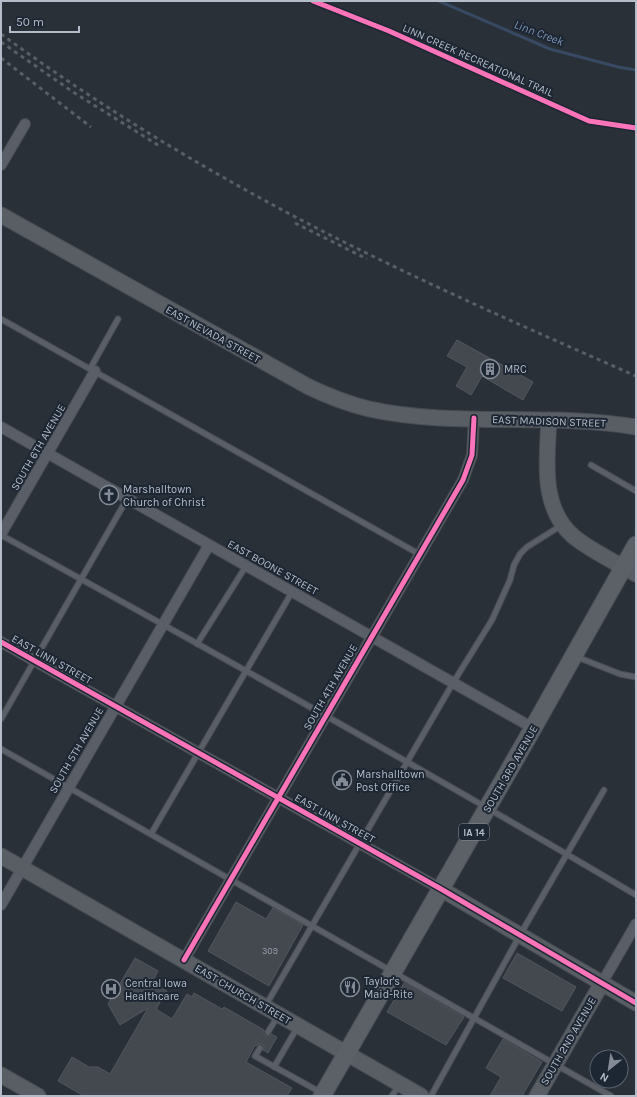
<svg xmlns="http://www.w3.org/2000/svg" width="637" height="1097" viewBox="0 0 637 1097" font-family="Karla,sans-serif">
<style>
.lines{fill:none;stroke-linecap:round;stroke-linejoin:round}
.stream{stroke:#384963;stroke-width:3}
.building{fill:#444950;stroke:#52575f}
.lane-casing{stroke:#484c53;stroke-width:7}
.street-casing{stroke:#484c53;stroke-width:12}
.secondary-casing{stroke:#484c53;stroke-width:17}
.primary-casing{stroke:#484c55;stroke-width:19}
.lane{stroke:#5a5e66;stroke-width:5}
.street{stroke:#5a5e66;stroke-width:10}
.secondary{stroke:#595d64;stroke-width:15}
.primary{stroke:#5c6168;stroke-width:17}
.rail{stroke:#595d64;stroke-width:3;stroke-dasharray:4 4;stroke-linecap:butt}
.cycleway-casing{stroke:#1d2633;stroke-width:8}
.cycleway{stroke:#fb73b8;stroke-width:5}
.labels{text-anchor:middle;stroke-width:4;stroke-linejoin:round;paint-order:stroke}
.number-label{font-size:9px;fill:#989fab}
.shield{fill:#1d2633;stroke:#878f9c;stroke-width:1}
.shield-label{font-size:10px;font-weight:bold;fill:#b4bcc9}
.street-label{font-size:11px;fill:#b4bcc9;stroke:#1d2633}
.poi-label{font-size:11px;fill:#b4bcc9;stroke:#1d2633;text-anchor:start}
.water-label{font-size:12px;font-style:italic;fill:#7c92b1;stroke:#1d2633}
</style>
<rect width="100%" height="100%" fill="#2a3038"/>
<g class="lines">
<polyline class="stream" points="439,1 550,49 618,67 636,70"/>
</g>
<g class="building">
<polygon points="457,340 533,382 523,400 482,376 471,395 456,386 467,367 447,356"/>
<polygon points="236,902 266,919 273,908 303,925 269,986 208,951"/>
<polygon points="517,953 576,987 562,1011 503,978"/>
<polygon points="135,958 158,971 152,982 167,991 156,1009 172,1019 187,994 192,997 194,993 222,1009 224,1007 264,1030 264,1034 266,1036 271,1034 277,1037 268,1053 263,1050 264,1046 262,1044 258,1044 256,1046 255,1045 246,1062 292,1088 287,1096 84,1096 58,1081 72,1057 89,1067 98,1067 110,1074 148,1008 120,1025 108,1004"/>
<polygon points="404,983 464,1017 446,1045 387,1012"/>
<polygon points="503,1039 542,1062 522,1096 490,1096 501,1077 486,1068"/>
</g>
<g class="lines">
<defs>
<g id="lane">
<polyline points="1,319 419,554"/>
<polyline points="90,369 118,319"/>
<polyline points="591,465 636,491"/>
<path d="M1 535C214 652 427 771 636 895"/>
<polyline points="197,644 246,566"/>
<polyline points="577,657 620,674 636,677"/>
<polyline points="1,719 127,499"/>
<polyline points="1,749 611,1096"/>
<polyline points="151,834 292,592"/>
<polyline points="266,1005 453,683 492,620 510,580 514,565 520,554 527,547 562,525"/>
<polyline points="268,1032 278,1016"/>
<polyline points="260,1048 255,1056 320,1092"/>
<polyline points="274,1067 297,1028"/>
<polyline points="392,1096 399,1085"/>
<polyline points="431,1096 520,935 604,790"/>
</g>
<g id="street">
<polyline points="1,165 25,124"/>
<polyline points="1,427 533,728"/>
<polyline points="1,534 95,371"/>
<polyline points="1,642 441,889"/>
<polyline points="1,905 209,545"/>
<polyline points="184,960 463,480 472,455 474,418"/>
<polyline points="602,983 636,924"/>
</g>
<g id="secondary">
<path d="M1 215 309 387C328 396 348 404 369 409 456 428 548 412 636 427"/>
<path d="M549 420C547 459 540 507 573 536 591 551 615 562 636 574"/>
<polyline points="1,856 421,1096"/>
<polyline points="441,889 636,1003"/>
<polyline points="1,1075 38,1096"/>
<polyline points="537,1096 602,983"/>
</g>
<polyline id="primary" points="322,1096 528,737 636,545"/>
</defs>
<use href="#lane" class="lane-casing"/>
<use href="#street" class="street-casing"/>
<use href="#secondary" class="secondary-casing"/>
<use href="#primary" class="primary-casing"/>
<use href="#lane" class="lane"/>
<use href="#street" class="street"/>
<use href="#secondary" class="secondary"/>
<use href="#primary" class="primary"/>
<g class="rail">
<path d="M1 34C123 123 255 200 391 265 472 304 554 340 636 376"/>
<polyline points="1,42 73,92 161,147"/>
<polyline points="1,58 91,127"/>
<polyline points="295,223 367,259"/>
</g>
<defs>
<g id="cycleway">
<polyline points="313,1 389,31 589,121 636,128"/>
<polyline points="1,642 441,889 636,1003"/>
<polyline points="184,960 463,480 472,455 474,418"/>
</g>
</defs>
<use href="#cycleway" class="cycleway-casing"/>
<use href="#cycleway" class="cycleway"/>
</g>
<defs>
<symbol id="building-ring" viewBox="-11 -11 22 22"><circle r="9.5" fill="#1d2633" stroke="#848b96" stroke-width="1.5"/><path d="M-4-6H4V6H1V3H-1V6H-4ZM-2.5-4.3h1.7v1.8h-1.7ZM.8-4.3h1.7v1.8H.8ZM-2.5-1h1.7V.8h-1.7ZM.8-1h1.7V.8H.8Z" fill="#848b96"/></symbol>
<symbol id="church-ring" viewBox="-11 -11 22 22"><circle r="9.5" fill="#1d2633" stroke="#848b96" stroke-width="1.5"/><path d="M-1.2-6h2.4v3.5h3.3v2.4h-3.3V6h-2.4V-.1h-3.3v-2.4h3.3Z" fill="#848b96"/></symbol>
<symbol id="civic-ring" viewBox="-11 -11 22 22"><circle r="9.5" fill="#1d2633" stroke="#848b96" stroke-width="1.5"/><path d="M-.6-6.5H3V-4.5H.6V-3L4-1V1h2V6H-6V1h2V-1L-.6-3ZM-1.2 2.5V6h2.4V2.5Z" fill="#848b96"/></symbol>
<symbol id="restaurant-ring" viewBox="-11 -11 22 22"><circle r="9.5" fill="#1d2633" stroke="#848b96" stroke-width="1.5"/><path d="M-5-6h1v4h1v-4h1v4h1v-4h1v5L-1.5 .5V6h-2V.5L-5-1ZM5-6V6H3V1.5H1.5Q1.5-4 5-6Z" fill="#848b96"/></symbol>
<symbol id="hospital-ring" viewBox="-11 -11 22 22"><circle r="9.5" fill="#1d2633" stroke="#848b96" stroke-width="1.5"/><path d="M-5-5h3v3.5h4V-5h3V5h-3V1.5h-4V5h-3Z" fill="#848b96"/></symbol>
</defs>
<g fill-rule="evenodd">
<use href="#building-ring" x="479" y="358" width="22" height="22"/>
<use href="#church-ring" x="98" y="484" width="22" height="22"/>
<use href="#civic-ring" x="331" y="769" width="22" height="22"/>
<use href="#restaurant-ring" x="339" y="976" width="22" height="22"/>
<use href="#hospital-ring" x="100" y="978" width="22" height="22"/>
</g>
<g class="labels">
<g class="number-label">
<text x="270" y="954">309</text>
</g>
<rect class="shield" x="459" y="824" width="30" height="16" rx="3"/>
<g class="shield-label">
<text x="474" y="836">IA 14</text>
</g>
<g class="street-label">
<text transform="translate(478 60) rotate(24)" y="4">LINN CREEK RECREATIONAL TRAIL</text>
<text transform="translate(213 334) rotate(29)" y="4">EAST NEVADA STREET</text>
<text transform="translate(549 421) rotate(2)" y="4">EAST MADISON STREET</text>
<text transform="translate(38 447) rotate(-60)" y="4">SOUTH 6TH AVENUE</text>
<text transform="translate(273 567) rotate(29)" y="4">EAST BOONE STREET</text>
<text transform="translate(52 659) rotate(29)" y="4">EAST LINN STREET</text>
<text transform="translate(330 687) rotate(-60)" y="4">SOUTH 4TH AVENUE</text>
<text transform="translate(76 750) rotate(-60)" y="4">SOUTH 5TH AVENUE</text>
<text transform="translate(510 769) rotate(-60)" y="4">SOUTH 3RD AVENUE</text>
<text transform="translate(335 818) rotate(29)" y="4">EAST LINN STREET</text>
<text transform="translate(243 994) rotate(30)" y="4">EAST CHURCH STREET</text>
<text transform="translate(568 1041) rotate(-60)" y="4">SOUTH 2ND AVENUE</text>
</g>
<g class="poi-label">
<text x="504" y="373">MRC</text>
<text x="123" y="493">Marshalltown<tspan x="123" dy="13">Church of Christ</tspan></text>
<text x="356" y="778">Marshalltown<tspan x="356" dy="13">Post Office</tspan></text>
<text x="364" y="985">Taylor's<tspan x="364" dy="13">Maid-Rite</tspan></text>
<text x="125" y="987">Central Iowa<tspan x="125" dy="13">Healthcare</tspan></text>
</g>
<g class="water-label">
<text transform="translate(539 33) rotate(21)" y="4">Linn Creek</text>
</g>
</g>
<rect width="637" height="1097" fill="none" stroke="#b4bcc9" stroke-width="4"/>
<g transform="translate(609 1069) rotate(210)"><circle r="19" fill="#1d2633" stroke="#59626f"/>
<path d="M0-3L7 15L0 10L-7 15Z" fill="#848b96"/>
<text y="-6" font-size="11" font-weight="bold" text-anchor="middle" fill="#b4bcc9">N</text>
</g>
<path d="M10 26v6h69v-6" fill="none" stroke="#b4bcc9" stroke-width="2"/>
<text x="16" y="26" font-size="12" fill="#b4bcc9" stroke="#1d2633" stroke-width="3" paint-order="stroke">50 m</text>
</svg>
